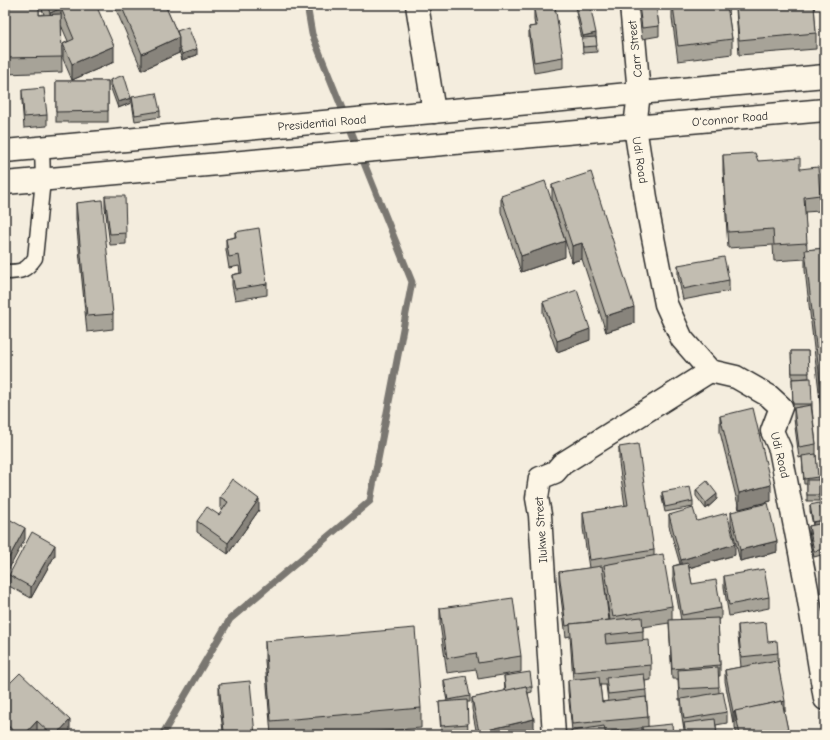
<svg xmlns="http://www.w3.org/2000/svg" width="830" height="740" viewBox="0 0 830 740" font-family="'Comic Neue',sans-serif">
<style>
.lines{fill:none;stroke-linecap:round;stroke-linejoin:round}
.stream{stroke:#7a7771;stroke-width:7}
.service-casing{stroke:#2b2b2b;stroke-width:17}
.minor-casing{stroke:#2b2b2b;stroke-width:25}
.primary-casing{stroke:#2b2b2b;stroke-width:25}
.service{stroke:#fcf5e5;stroke-width:14}
.minor{stroke:#fcf5e5;stroke-width:22}
.primary{stroke:#fcf5e5;stroke-width:22}
.wall{fill:#a7a398;stroke:#2b2b2b;fill-rule:evenodd}
.shaded-wall{fill:#88847c;stroke:#2b2b2b}
.building{fill:#c2bdb1;stroke:#2b2b2b}
.labels{text-anchor:middle;stroke-width:4;stroke-linejoin:round;paint-order:stroke}
.street-label{font-size:12px;fill:#2b2b2b;stroke:#fcf5e5}
</style>
<rect width="100%" height="100%" fill="#f4edde"/>
<filter id="ink" filterUnits="userSpaceOnUse"><feTurbulence type="fractalNoise" baseFrequency=".025" numOctaves="2"/><feDisplacementMap in="SourceGraphic" scale="8" xChannelSelector="R" yChannelSelector="G"/><feConvolveMatrix kernelMatrix="1 2 1 2 8 2 1 2 1" color-interpolation-filters="sRGB"/></filter>
<g filter="url(#ink)">
<g class="lines">
<polyline class="stream" points="162,735 230,619 370,501 412,282 312,34 307,5"/>
<defs>
<path id="service" d="M5 272C21 272 26 271 35 258L43 180 42 148"/>
<g id="minor">
<polyline points="417,5 434,112"/>
<polyline points="631,5 639,93 635,127 649,217 666,304 682,339 710,371 736,377 769,396 781,407 772,431 780,449 807,589 825,699"/>
<polyline points="554,735 540,515 537,498 540,478 555,472 562,464 710,371"/>
</g>
<g id="primary">
<polyline points="5,151 825,76"/>
<polyline points="5,183 825,110"/>
</g>
</defs>
<use href="#service" class="service-casing"/>
<use href="#minor" class="minor-casing"/>
<use href="#primary" class="primary-casing"/>
<use href="#service" class="service"/>
<use href="#minor" class="minor"/>
<use href="#primary" class="primary"/>
</g>
<g class="wall">
<polygon points="5,5 39,5 39,15 44,14 40,5 96,5 114,62 72,80 63,59 63,44 68,41 61,25 62,72 5,74 5,16 7,16 7,6 5,7"/>
<polygon points="114,5 165,5 176,31 197,55 182,60 179,51 179,53 142,70"/>
<polygon points="638,5 656,5 659,26 659,36 642,39"/>
<polygon points="672,5 727,5 732,39 732,54 678,61 672,18"/>
<polygon points="733,5 814,5 816,33 816,49 739,55 736,9 734,9"/>
<polygon points="576,6 596,39 597,52 583,53 582,39 576,12"/>
<polygon points="534,9 563,57 563,68 534,73 529,38 529,27 535,26 534,20"/>
<polygon points="110,80 131,103 118,108 110,86"/>
<rect x="56" y="81" width="52" height="41"/>
<polygon points="22,90 47,115 47,126 24,128 22,101"/>
<polygon points="132,97 160,111 160,117 135,121 132,103"/>
<polygon points="723,155 758,161 800,169 820,195 820,211 805,212 807,250 825,248 825,444 805,270 805,259 774,261 773,245 728,248 723,171"/>
<polygon points="552,185 634,323 606,332 582,259 572,262 552,201"/>
<polygon points="105,196 126,233 126,244 110,245 105,207"/>
<polygon points="501,196 565,257 521,272 501,212"/>
<polygon points="76,203 113,314 113,329 87,332 76,219"/>
<polygon points="235,232 267,284 267,295 235,300 232,285 232,275 240,273 239,266 229,268 226,250 226,239 235,237"/>
<polygon points="678,265 729,280 729,291 683,300 678,276"/>
<polygon points="5,300 8,320 8,331 5,332"/>
<polygon points="543,302 590,340 557,352 543,313"/>
<polygon points="791,351 808,351 809,378 792,379"/>
<polygon points="792,379 812,404 812,409 816,444 816,455 818,480 819,480 819,501 807,501 807,484 804,484 802,457 799,458 794,419 794,410 793,410"/>
<polygon points="720,416 771,501 739,509 720,432"/>
<path d="M619 447 654 550V556L672 606V620H681L673 577V566L680 564 669 526V515L697 521 735 555 689 568 692 584 721 608V619H718L720 665V676H718L719 692 727 712V723L716 725 717 735H684V730L681 710V700H679L678 679H672L669 623 643 627V640L651 665V680L645 681 648 717V726L673 735H642V728L605 732 606 735H566V732L572 731 568 691V680H573L570 636 566 637 559 582V572L589 568 583 528V512L625 506 619 463ZM605 588 610 620H609ZM600 685H606L608 701 602 702Z"/>
<polygon points="696,490 717,499 706,509 696,496"/>
<polygon points="662,492 693,501 693,507 665,512 662,498"/>
<polygon points="220,497 259,510 228,554 197,532 197,521 219,515 223,510 220,508"/>
<polygon points="810,505 823,523 825,531 825,554 814,557 809,532 809,526 813,525 810,511"/>
<polygon points="731,512 777,552 740,561 731,523"/>
<polygon points="55,555 31,598 9,586 9,575"/>
<polygon points="724,576 769,597 769,608 729,616 724,587"/>
<polygon points="440,608 521,656 521,672 478,679 476,669 447,673 440,624"/>
<polygon points="738,625 768,642 778,653 778,663 785,712 784,712 789,735 737,735 735,727 735,722 733,723 725,681 725,670 741,667 738,636"/>
<polygon points="265,641 421,708 421,728 338,735 271,735 265,661"/>
<polygon points="504,676 532,687 532,692 528,693 534,730 512,735 477,735 472,709 472,698 505,691"/>
<polygon points="444,680 470,696 470,702 467,702 468,735 441,735 439,702 447,701 444,686"/>
<polygon points="219,684 255,735 223,731 219,700"/>
<polygon points="5,688 70,735 5,735"/>
</g>
<g class="shaded-wall">
<polygon points="61,8 61,24 50,29 50,13"/>
<polygon points="596,33 596,39 583,42 583,36"/>
<polygon points="179,37 179,53 142,70 142,54"/>
<polygon points="114,46 114,62 72,80 72,64"/>
<polygon points="197,49 197,55 182,60 182,54"/>
<polygon points="131,98 131,103 118,108 118,102"/>
<polygon points="565,241 565,257 521,272 521,256"/>
<polygon points="582,243 582,259 572,262 572,246"/>
<polygon points="634,307 634,323 606,332 606,316"/>
<polygon points="590,329 590,340 557,352 557,341"/>
<polygon points="771,485 771,501 739,509 739,493"/>
<polygon points="717,494 717,499 706,509 706,503"/>
<polygon points="259,499 259,510 228,554 228,543"/>
<polygon points="823,520 823,526 813,528 813,522"/>
<polygon points="25,528 25,539 5,576 5,565"/>
<polygon points="777,541 777,552 740,561 740,550"/>
<polygon points="735,544 735,555 681,570 681,560"/>
<polygon points="55,545 55,555 31,598 31,587"/>
<polygon points="785,701 785,712 737,722 735,711"/>
<polygon points="735,711 735,722 733,723 733,712"/>
<polygon points="534,719 534,730 512,735 479,735 479,732"/>
<polygon points="70,720 70,735 56,735"/>
<polygon points="37,721 37,735 24,735"/>
</g>
<g class="building">
<polygon points="7,5 39,5 39,15 61,14 62,57 5,58 5,16 8,16"/>
<polygon points="47,5 96,5 114,46 72,64 63,44 74,39 61,8 50,13"/>
<polygon points="121,5 165,5 179,37 142,54"/>
<polygon points="581,5 590,5 596,33 583,36 576,6"/>
<polygon points="639,5 656,5 659,26 642,28"/>
<polygon points="673,5 727,5 732,39 678,46"/>
<polygon points="736,5 814,5 816,33 739,40"/>
<polygon points="555,6 563,57 534,62 529,27 537,26 534,9"/>
<polygon points="188,27 197,49 182,54 179,46 179,37 177,31"/>
<polygon points="596,37 597,46 583,47 582,38"/>
<polygon points="124,75 131,98 118,102 110,80"/>
<polygon points="56,81 108,81 108,111 56,112"/>
<polygon points="44,88 47,115 24,117 22,90"/>
<polygon points="156,93 160,111 135,115 132,97"/>
<polygon points="755,153 758,161 800,158 800,169 818,167 820,195 804,197 807,243 774,245 773,229 728,232 723,155"/>
<polygon points="591,172 634,307 606,316 582,243 572,246 552,185"/>
<polygon points="545,181 565,241 521,256 501,196"/>
<polygon points="105,196 125,196 126,233 110,234"/>
<polygon points="102,200 113,314 87,316 76,203"/>
<polygon points="259,228 267,284 235,289 232,275 242,273 239,255 229,257 226,239 236,237 235,232"/>
<polygon points="825,248 825,424 805,250"/>
<polygon points="724,257 729,280 683,289 678,265"/>
<polygon points="577,290 590,329 557,341 543,302"/>
<polygon points="5,300 8,320 5,321"/>
<polygon points="791,351 808,351 809,373 792,373"/>
<polygon points="811,378 812,404 793,404 792,379"/>
<polygon points="811,405 816,444 799,447 794,408"/>
<polygon points="753,408 771,485 739,493 720,416"/>
<polygon points="638,444 654,550 590,560 583,512 628,505 619,447"/>
<polygon points="816,454 818,477 804,479 802,456"/>
<polygon points="232,479 259,499 228,543 197,521 207,507 219,515 228,502 220,497"/>
<rect x="807" y="480" width="12" height="15"/>
<polygon points="707,481 717,494 706,503 696,490"/>
<polygon points="690,487 693,501 665,507 662,492"/>
<polygon points="768,503 777,541 740,550 731,512"/>
<polygon points="819,503 823,520 813,522 810,505"/>
<polygon points="693,508 697,521 727,513 735,544 681,560 669,515"/>
<polygon points="9,519 25,528 5,565 5,527"/>
<polygon points="824,523 825,531 825,549 814,551 809,526"/>
<polygon points="32,532 55,545 31,587 9,575"/>
<polygon points="663,554 672,606 613,617 604,565"/>
<polygon points="688,563 692,584 716,580 721,608 682,615 673,566"/>
<polygon points="602,566 609,620 570,624 570,625 566,626 559,572"/>
<polygon points="764,569 769,597 729,605 724,576"/>
<polygon points="513,598 521,656 478,663 476,653 447,658 440,608"/>
<polygon points="642,617 643,631 605,635 606,644 649,640 651,665 574,672 570,624"/>
<polygon points="718,618 720,665 672,669 669,620"/>
<polygon points="766,622 768,642 777,641 778,653 741,657 738,625"/>
<polygon points="415,628 421,708 271,721 265,641"/>
<polygon points="777,660 785,701 782,702 782,701 733,712 725,670"/>
<polygon points="718,667 719,687 679,689 678,670"/>
<polygon points="530,672 532,687 527,687 526,686 506,691 504,676"/>
<polygon points="20,673 70,720 56,735 52,735 37,721 24,735 18,735 5,723 5,688"/>
<polygon points="644,674 646,690 608,694 606,678"/>
<polygon points="466,676 470,696 448,700 444,680"/>
<polygon points="599,677 602,702 646,697 648,717 572,724 568,680"/>
<polygon points="250,681 255,735 203,735 203,734 224,731 219,684"/>
<polygon points="526,686 534,719 479,732 472,698"/>
<polygon points="723,692 727,712 684,719 681,699"/>
<polygon points="467,700 468,724 441,726 439,702"/>
<polygon points="782,701 789,735 740,735 735,711"/>
<polygon points="715,719 717,735 686,735 684,723"/>
<polygon points="672,724 673,735 643,735 642,727"/>
<polygon points="604,726 606,735 566,735 566,732"/>
</g>
</g>
<g class="labels">
<g class="street-label">
<text transform="translate(635 49) rotate(-96)" y="4">Carr Street</text>
<text transform="translate(730 119) rotate(-5)" y="4">O'connor Road</text>
<text transform="translate(322 123) rotate(-5)" y="4">Presidential Road</text>
<text transform="translate(640 160) rotate(81)" y="4">Udi Road</text>
<text transform="translate(780 455) rotate(76)" y="4">Udi Road</text>
<text transform="translate(541 530) rotate(-94)" y="4">Ilukwe Street</text>
</g>
</g>
<rect width="830" height="740" fill="none" stroke="#fcf5e5" stroke-width="20"/>
<rect x="10" y="10" width="810" height="720" fill="none" stroke="#2b2b2b" stroke-width="1.5" filter="url(#ink)"/>
</svg>
